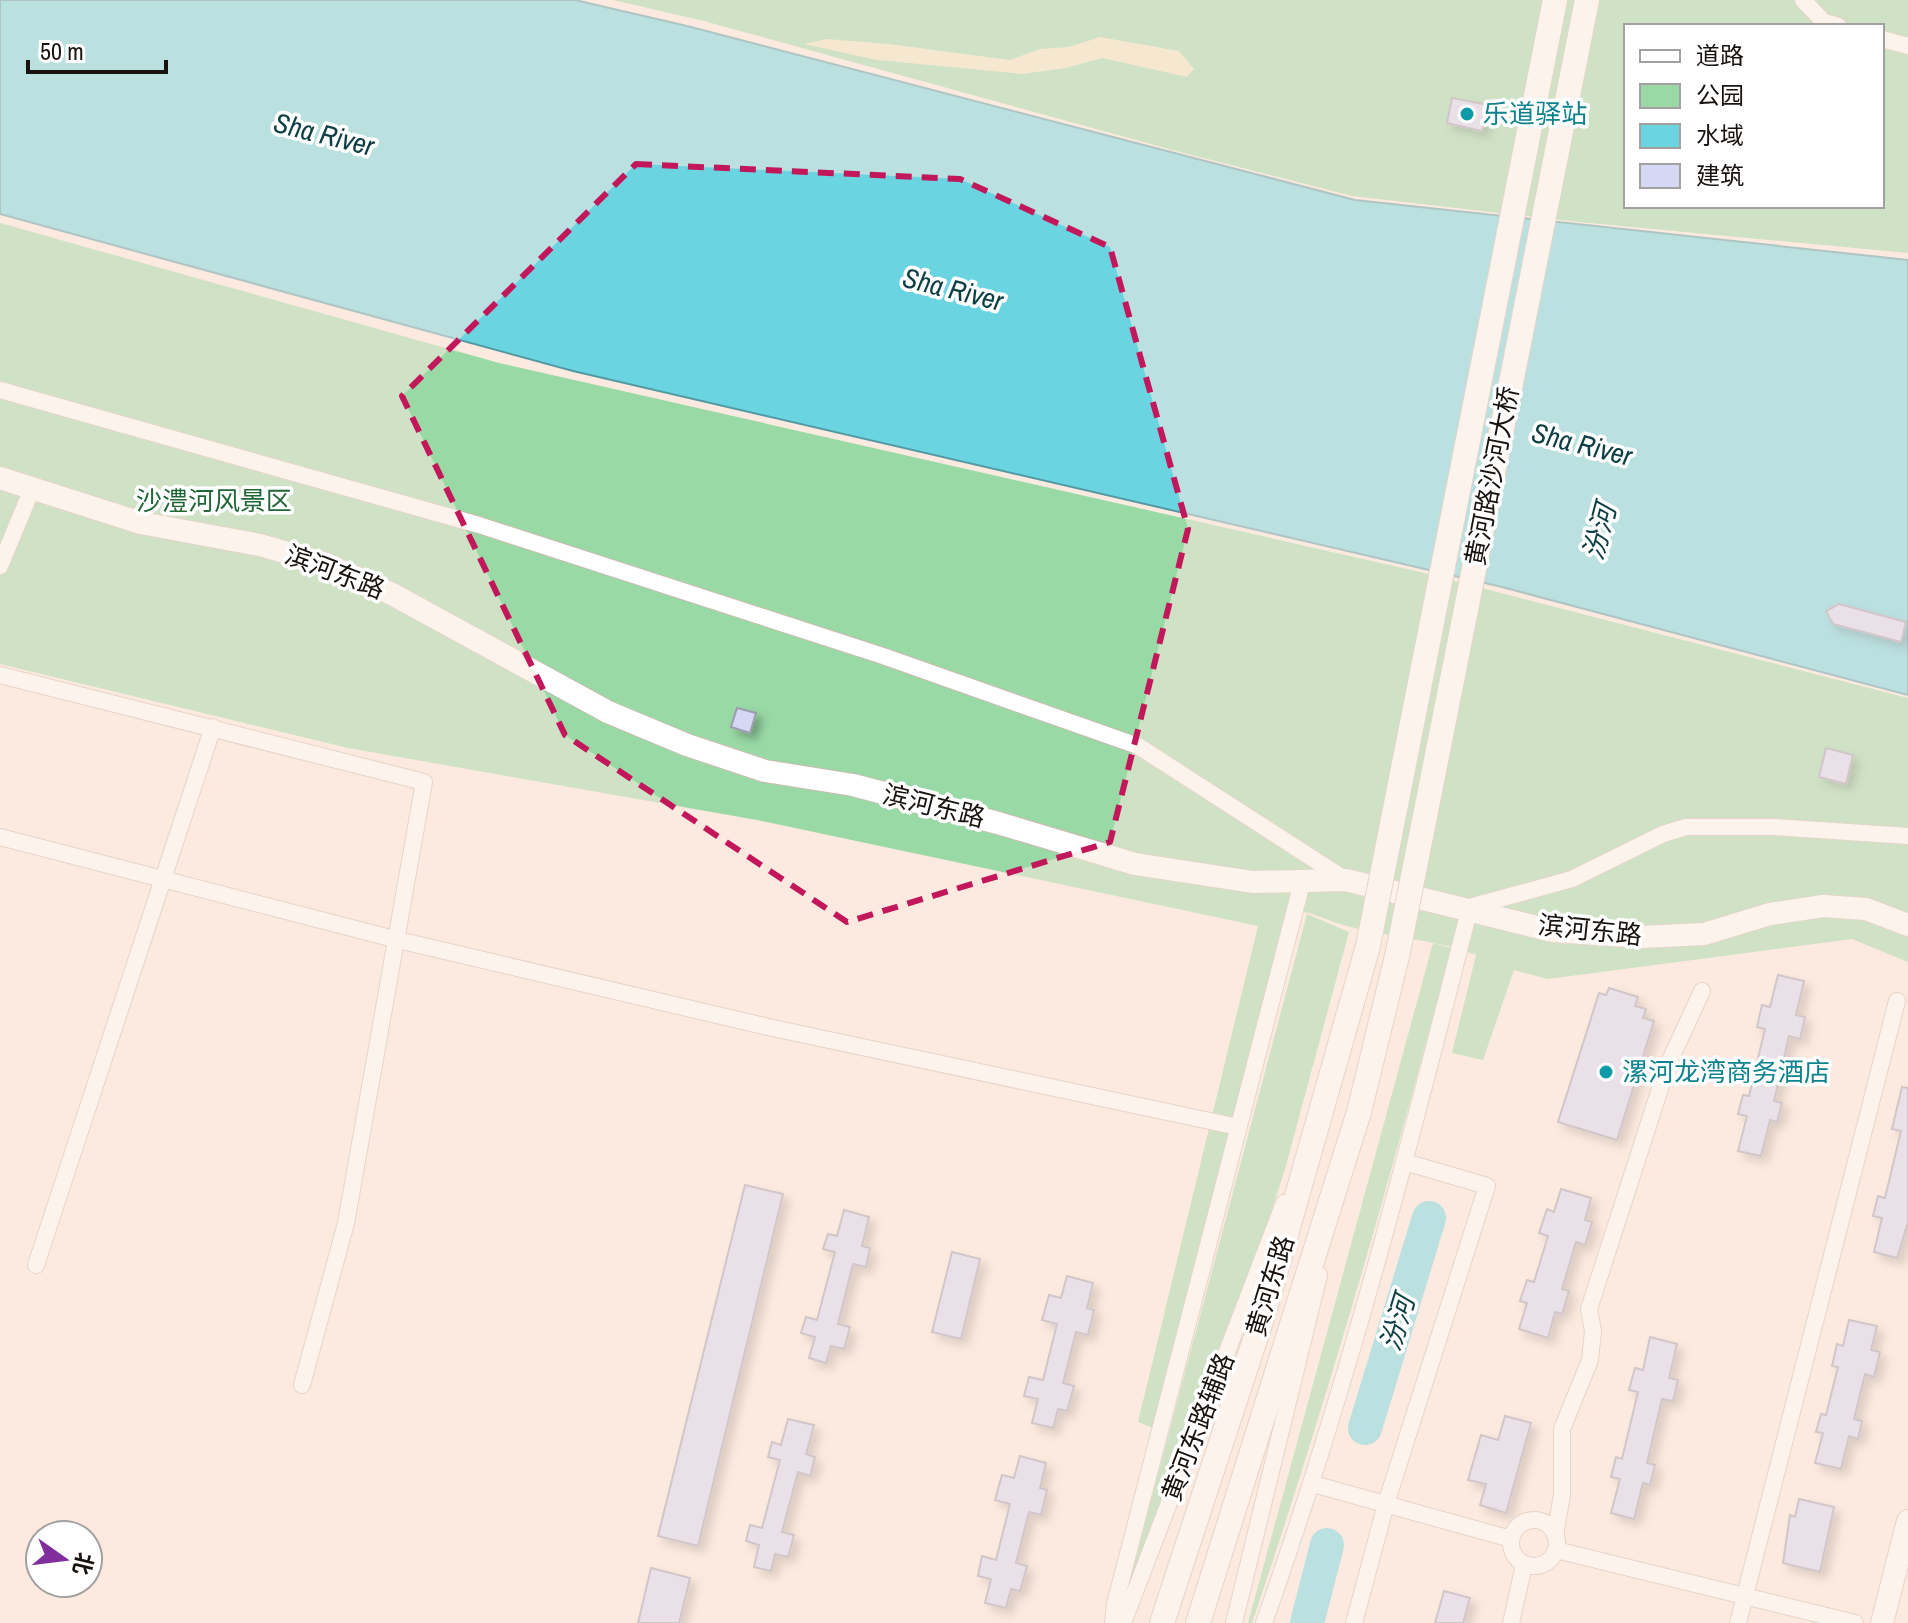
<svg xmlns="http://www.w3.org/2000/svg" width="1908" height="1623" viewBox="0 0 1908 1623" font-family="'Archivo Narrow','Noto Sans SC',sans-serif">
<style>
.green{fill:#99d9a6;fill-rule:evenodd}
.sand{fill:#eee4bf}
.water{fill:#6bd4e1;stroke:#529aa2;stroke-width:2}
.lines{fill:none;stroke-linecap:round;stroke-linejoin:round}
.river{stroke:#6bd4e1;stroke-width:34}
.building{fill:#d6d7f3;stroke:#9d9dae;stroke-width:2;filter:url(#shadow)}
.minor-casing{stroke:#ccbbb1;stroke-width:18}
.tertiary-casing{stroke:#ccbbb1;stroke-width:24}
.secondary-casing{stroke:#ccbbb1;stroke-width:26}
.minor{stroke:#fff;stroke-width:16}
.tertiary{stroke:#fff;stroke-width:22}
.secondary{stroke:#fff;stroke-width:24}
.secondary-bridge-casing{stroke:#ccbbb1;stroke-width:26;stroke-linecap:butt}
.secondary-bridge{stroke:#fff;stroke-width:24}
.marked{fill:none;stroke:#c2185b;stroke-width:6;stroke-dasharray:16 10;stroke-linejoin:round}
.culture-dot{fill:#0f9aa8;stroke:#fff;stroke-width:3}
.labels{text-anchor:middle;stroke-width:7;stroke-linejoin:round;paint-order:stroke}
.culture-label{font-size:26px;fill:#0d838f;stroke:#fff;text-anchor:start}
.street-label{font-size:26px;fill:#191310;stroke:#fff}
.park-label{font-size:26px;fill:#216636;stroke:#fff}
.water-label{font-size:28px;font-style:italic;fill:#0d3f45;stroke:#fff}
</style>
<defs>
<filter id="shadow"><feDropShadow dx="6" dy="6" stdDeviation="4" flood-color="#0004"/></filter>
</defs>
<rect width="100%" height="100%" fill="#fce9df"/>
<g class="green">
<path d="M613 0H1908V253L1579 222 1352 196 1176 151 704 21ZM1626 26H1882V206H1626Z"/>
<path d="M0 223 499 363 1416 571 1908 698V962L1852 939 1548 979 1514 970 1483 1060 1452 1053 1476 955C1433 938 1387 938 1343 925 1324 919 1310 911 1290 910L1155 1429 1138 1422 1258 926 757 820 348 748 0 664Z"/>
<polygon points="1307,914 1349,932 1285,1169 1244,1296 1132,1593 1128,1587"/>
<path d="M1433 943 1451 948C1392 1175 1327 1401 1252 1623H1248Z"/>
</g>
<polygon class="sand" points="1100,37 1179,51 1194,69 1187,77 1102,58 1066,68 1022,74 877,60 804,44 827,39 889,44 1010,60 1040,49 1069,47"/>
<polygon class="water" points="0,0 575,0 687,26 1355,200 1908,260 1908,695 1502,587 573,371 0,214"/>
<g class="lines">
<g class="river">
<polyline points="1365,1428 1429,1218"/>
<polyline points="1307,1623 1327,1545"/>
</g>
</g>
<g class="building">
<polygon points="1452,98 1488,105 1482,131 1447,123"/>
<polygon points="1839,604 1906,622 1901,642 1833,624 1826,611"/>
<polygon points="737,708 756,713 750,733 731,727"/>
<polygon points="1826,748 1853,755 1846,784 1819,777"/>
<polygon points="1778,975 1804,981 1796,1015 1805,1017 1800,1039 1789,1036 1774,1101 1782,1103 1777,1122 1770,1120 1761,1156 1738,1151 1747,1116 1738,1114 1743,1095 1749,1096 1765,1029 1757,1027 1762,1005 1770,1007"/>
<polygon points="1609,988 1638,997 1635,1006 1646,1009 1643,1018 1654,1021 1617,1140 1558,1122 1599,993 1606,995"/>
<polygon points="1902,1087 1908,1088 1908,1222 1897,1258 1874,1252 1882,1218 1873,1216 1878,1196 1885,1198 1901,1131 1892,1129"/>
<polygon points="745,1185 783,1194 698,1546 658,1536"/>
<polygon points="1561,1189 1591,1198 1585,1220 1592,1222 1585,1245 1576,1242 1562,1289 1569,1291 1562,1314 1555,1312 1548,1338 1519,1329 1527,1303 1520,1301 1527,1280 1534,1282 1548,1236 1539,1233 1547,1209 1554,1212"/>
<polygon points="844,1210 869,1217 862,1246 870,1248 866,1267 853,1264 838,1324 850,1327 844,1349 831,1346 826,1363 809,1358 815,1337 801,1333 806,1317 817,1320 835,1252 823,1249 828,1234 837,1236"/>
<polygon points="952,1252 980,1259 961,1339 932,1332"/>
<polygon points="1067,1276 1093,1283 1087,1308 1094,1310 1088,1335 1076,1332 1063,1383 1074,1386 1067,1411 1058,1409 1053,1428 1032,1423 1038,1399 1024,1396 1029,1377 1043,1380 1057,1324 1042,1320 1049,1295 1061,1298"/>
<polygon points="1849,1320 1877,1326 1871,1350 1880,1352 1874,1377 1865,1374 1854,1419 1862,1421 1858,1439 1849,1436 1841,1469 1815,1463 1823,1433 1816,1432 1821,1414 1826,1415 1838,1367 1832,1366 1837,1344 1843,1346"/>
<polygon points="1650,1337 1677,1344 1669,1378 1678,1380 1673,1401 1662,1399 1647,1463 1655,1465 1650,1485 1643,1483 1634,1519 1611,1513 1620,1479 1611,1477 1616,1457 1622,1459 1638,1392 1629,1390 1635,1368 1643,1370"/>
<polygon points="1505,1416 1531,1423 1506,1513 1480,1505 1486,1484 1468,1480 1481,1435 1498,1440"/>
<polygon points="788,1419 814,1425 806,1454 815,1457 810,1476 798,1472 782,1532 794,1535 788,1557 775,1554 771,1571 754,1567 759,1545 746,1541 750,1525 762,1528 780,1460 768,1457 772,1442 781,1445"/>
<polygon points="1020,1456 1046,1463 1040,1488 1047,1490 1041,1515 1029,1512 1016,1563 1027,1566 1020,1591 1011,1589 1006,1608 985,1603 991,1579 978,1576 982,1556 996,1560 1010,1504 995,1500 1002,1475 1014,1478"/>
<polygon points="1799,1499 1834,1507 1820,1572 1783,1563 1790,1515 1795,1517"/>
<polygon points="651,1568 690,1578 679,1623 638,1623"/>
<polygon points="1444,1591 1470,1598 1463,1623 1435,1623"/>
</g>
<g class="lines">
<defs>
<g id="minor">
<polyline points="1803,0 1824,22 1838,26"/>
<polyline points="1882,39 1908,46"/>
<polyline points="0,390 479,525 883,656 1138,746 1346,880"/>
<polyline points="0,566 32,489"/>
<polyline points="0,675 424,782 346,1223 302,1385"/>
<polyline points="0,837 398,940 768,1027 1238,1127"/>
<polyline points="36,1265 213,727"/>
<polyline points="1313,1484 1511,1539"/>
<circle cx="1534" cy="1543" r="23"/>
<polyline points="1555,1535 1562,1495 1562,1429 1590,1360 1593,1331 1589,1309 1667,1067 1702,991"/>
<polyline points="1556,1550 1855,1623"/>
<polyline points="1113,1623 1115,1604 1302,883"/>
<polyline points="1123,1623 1284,1203"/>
<polyline points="1234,1623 1319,1275"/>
<path d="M1264 1623C1347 1389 1409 1148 1470 907L1572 879 1663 834 1686 827H1774L1908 836"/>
<polyline points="1354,1623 1386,1504 1487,1186 1405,1162"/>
<polyline points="1511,1623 1524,1565"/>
<polyline points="1738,1623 1897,1001"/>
</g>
<g id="tertiary">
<polyline points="0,478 141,523 260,545 326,564 392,594 608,712 687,745 765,771 853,785 998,823 1135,864 1253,882 1346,880 1553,931 1641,937 1704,934 1770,914 1823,906 1866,909 1908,925"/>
<polyline points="1882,1623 1908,1521"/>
</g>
<g id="secondary">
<polyline points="1162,1623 1264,1312 1368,946"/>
<polyline points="1198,1623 1359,1112 1398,952"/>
</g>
</defs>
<use href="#minor" class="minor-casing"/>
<use href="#tertiary" class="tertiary-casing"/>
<use href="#secondary" class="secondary-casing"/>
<use href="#minor" class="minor"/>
<use href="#tertiary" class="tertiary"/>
<use href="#secondary" class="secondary"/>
<defs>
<g id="secondary-bridge">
<polyline points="1368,946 1555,0"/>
<polyline points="1398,952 1587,0"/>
</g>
</defs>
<use href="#secondary-bridge" class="secondary-bridge-casing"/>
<use href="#secondary-bridge" class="secondary-bridge"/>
</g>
<path d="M0 0H1908V1623H0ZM636 164 960 179 1110 247 1188 529 1110 842 847 922 565 735 402 396Z" fill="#fce9df" fill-opacity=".55" fill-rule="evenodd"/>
<path class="marked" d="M636 164 960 179 1110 247 1188 529 1110 842 847 922 565 735 402 396Z"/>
<g class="culture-dot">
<circle cx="1467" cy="114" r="8"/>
<circle cx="1606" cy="1072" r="8"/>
</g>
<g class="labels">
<g class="culture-label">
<text x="1483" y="123">乐道驿站</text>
<text x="1622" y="1081">漯河龙湾商务酒店</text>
</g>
<g class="street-label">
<text transform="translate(1492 476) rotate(-79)" y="9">黄河路沙河大桥</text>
<text transform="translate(335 572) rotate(21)" y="9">滨河东路</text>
<text transform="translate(934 806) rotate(14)" y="9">滨河东路</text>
<text transform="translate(1590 930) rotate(6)" y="9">滨河东路</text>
<text transform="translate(1270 1286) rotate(-73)" y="9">黄河东路</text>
<text transform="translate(1198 1427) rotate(-69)" y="9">黄河东路辅路</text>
</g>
<g class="park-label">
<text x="214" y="510">沙澧河风景区</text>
</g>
<g class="water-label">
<text transform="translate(324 134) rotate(14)" y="10">Sha River</text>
<text transform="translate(953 289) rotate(14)" y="10">Sha River</text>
<text transform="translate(1582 444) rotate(14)" y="10">Sha River</text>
<text transform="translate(1599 532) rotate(-75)" y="10">汾河</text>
<text transform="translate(1397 1323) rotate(-73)" y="10">汾河</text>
</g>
</g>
<rect x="1624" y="24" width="260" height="184" fill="#ffffff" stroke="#a3a19f" stroke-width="2"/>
<rect x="1640" y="50" width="40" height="12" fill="#ffffff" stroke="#a3a19f" stroke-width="2"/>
<text x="1696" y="64" font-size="24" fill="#191310">道路</text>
<rect x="1640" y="84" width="40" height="24" fill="#99d9a6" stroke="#a3a19f" stroke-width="2"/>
<text x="1696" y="104" font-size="24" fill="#191310">公园</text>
<rect x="1640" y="124" width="40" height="24" fill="#6bd4e1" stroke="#a3a19f" stroke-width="2"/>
<text x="1696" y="144" font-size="24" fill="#191310">水域</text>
<rect x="1640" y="164" width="40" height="24" fill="#d6d7f3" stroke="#a3a19f" stroke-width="2"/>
<text x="1696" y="184" font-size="24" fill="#191310">建筑</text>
<g transform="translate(64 1559) rotate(104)"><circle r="38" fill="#ffffff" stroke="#a3a19f" stroke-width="2"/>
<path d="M0-6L14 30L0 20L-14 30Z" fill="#812e9d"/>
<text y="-12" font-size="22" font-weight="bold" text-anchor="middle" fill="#191310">北</text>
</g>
<path d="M28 60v12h138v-12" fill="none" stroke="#191310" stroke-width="4"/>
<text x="40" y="60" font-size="24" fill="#191310" stroke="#ffffff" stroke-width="6" paint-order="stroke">50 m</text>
</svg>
